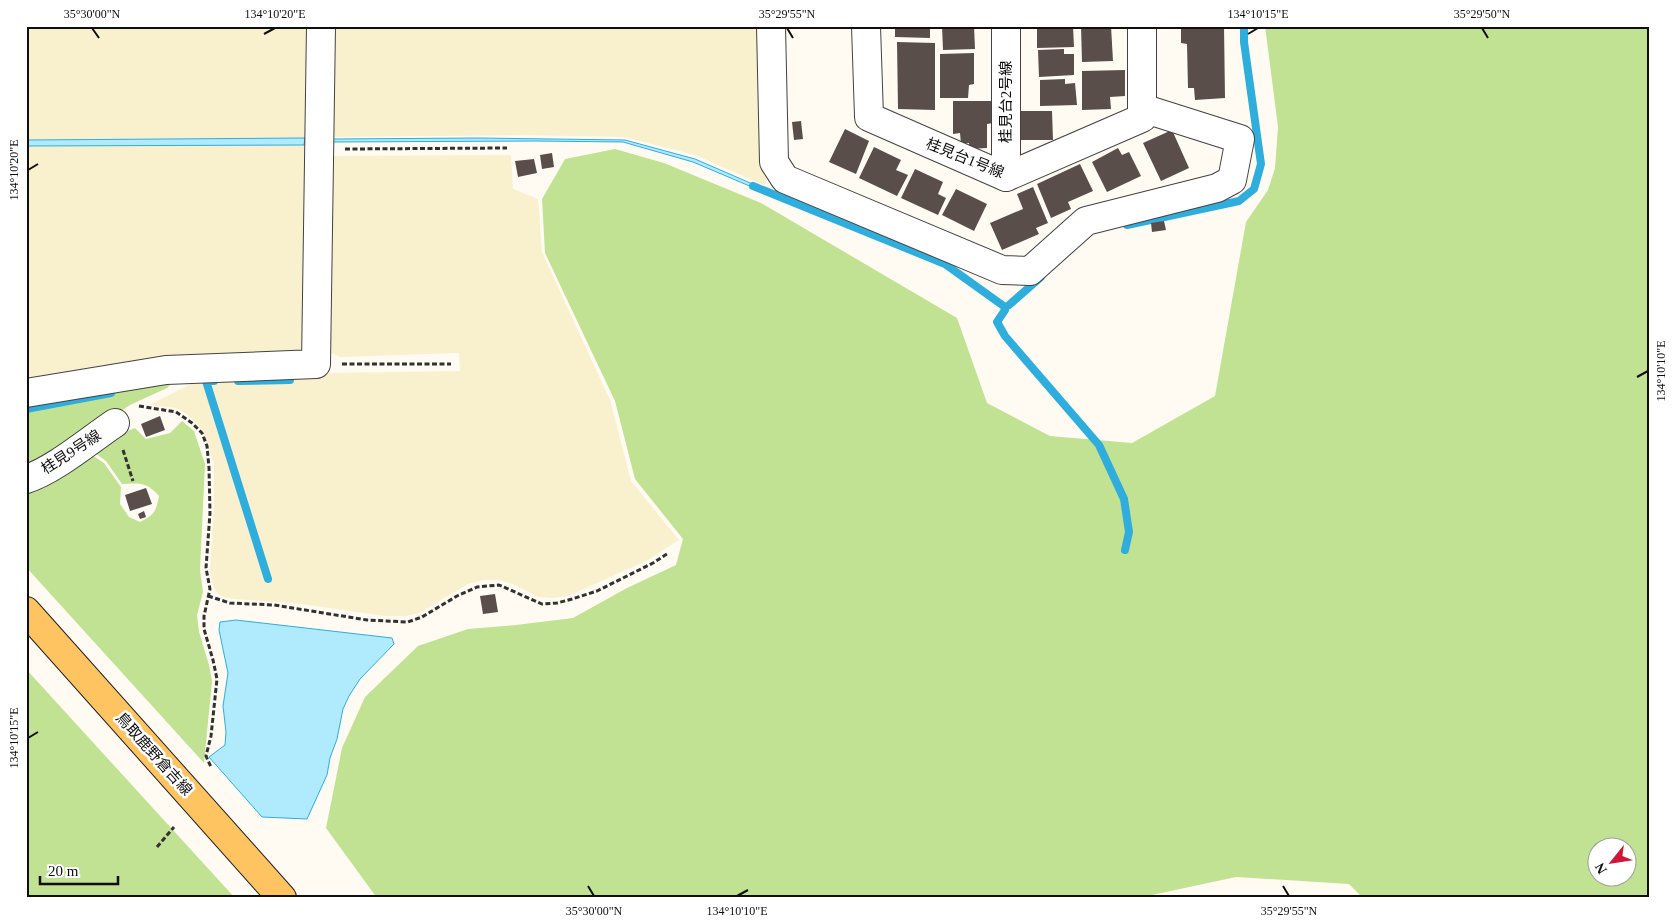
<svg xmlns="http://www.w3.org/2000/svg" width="1675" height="924" viewBox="0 0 1675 924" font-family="'Times New Roman','Noto Sans JP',serif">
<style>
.farmland{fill:#f9f0ce}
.forest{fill:#c1e193;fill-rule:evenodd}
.water{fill:#b0eafd;stroke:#2faddc}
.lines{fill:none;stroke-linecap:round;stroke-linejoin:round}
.stream{stroke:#2faddc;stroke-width:8}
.building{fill:#594e4a}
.minor-casing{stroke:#424242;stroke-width:30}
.major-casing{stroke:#202020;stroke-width:30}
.path{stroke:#313131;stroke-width:3;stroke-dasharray:5 2.5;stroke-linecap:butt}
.minor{stroke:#fff;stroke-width:28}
.major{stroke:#ffc462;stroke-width:28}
.ticks{fill:none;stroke:#0f0f0f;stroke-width:2}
.labels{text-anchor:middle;stroke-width:5;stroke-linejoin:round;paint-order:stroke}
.street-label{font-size:15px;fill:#0f0f0f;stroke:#fff}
.neatline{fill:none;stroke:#0f0f0f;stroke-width:2}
.ticks-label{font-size:12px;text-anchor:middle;fill:#0f0f0f}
</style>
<rect width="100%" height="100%" fill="#fffbf2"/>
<g class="farmland">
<polygon points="26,26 312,26 308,353 26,384"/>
<polygon points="328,26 763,26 766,183 764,185 695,155 624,137 525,135 327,137"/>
<polygon points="511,155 513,189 538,199 542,252 610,400 631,481 679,540 646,561 568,596 552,598 538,597 515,585 499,580 483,580 468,584 419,613 406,616 385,616 294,603 233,599 219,595 214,588 210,572 214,507 214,464 203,431 187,414 176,408 149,405 191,384 199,378 320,373 460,371 459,353 341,357 333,354 329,350 325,156"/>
</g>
<g class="forest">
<path d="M1265 26H1649V898H1363L1349 884 1236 877 1138 898H377L326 828 342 748 365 697 418 646 468 629 516 625 573 618 627 588 676 565 683 539 635 479 615 401 545 253 542 199 565 159 615 149 664 163 761 203 957 318 987 403 1050 436 1132 443 1215 396 1246 222 1268 190 1275 168 1278 127ZM1598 846H1628V876H1598Z"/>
<polygon points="175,380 167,388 130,405 26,473 26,402"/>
<path d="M182 421 194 431 205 464 200 570 203 592 197 615 199 632 209 665 212 681 204 763 26 567V485L83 449 104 463 121 487 120 504 129 517 140 522C154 515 156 512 159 496 147 482 140 483 122 484L106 461 87 447 135 428 146 439 170 433Z"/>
<polygon points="26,669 235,898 26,898"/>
</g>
<g class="water">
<polygon points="305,138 304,145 26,146 26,140"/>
<polygon points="478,138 625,140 695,159 764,189 759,190 693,162 623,142 534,141 331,142 331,139"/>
<polygon points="236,620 392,638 394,644 360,679 349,696 343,709 337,739 330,758 327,775 307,819 262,817 209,757 225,745 226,732 223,706 228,673 219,630 220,622"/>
</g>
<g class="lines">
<g class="stream">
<polyline points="753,186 945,264 1005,307"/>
<polyline points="1127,225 1239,201 1254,189 1261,164 1244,42 1244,26"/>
<polyline points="1009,305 1041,277"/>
<polyline points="1005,310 997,322 1005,336 1099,445 1124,499 1129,532 1125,550"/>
<polyline points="214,381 206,381 268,579"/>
<polyline points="238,381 290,380"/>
<polyline points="26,409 111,393"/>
</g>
</g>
<g class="building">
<polygon points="895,26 930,26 930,38 895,37"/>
<polygon points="942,26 974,26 975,49 943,50"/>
<polygon points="1037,26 1073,26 1074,47 1037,48"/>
<polygon points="1081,26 1111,26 1113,61 1082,62"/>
<polygon points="1181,26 1224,26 1225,98 1195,100 1194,88 1188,88 1187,44 1181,43"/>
<polygon points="897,42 935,43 935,110 898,109"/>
<polygon points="1064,49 1064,54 1074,54 1074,75 1039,77 1038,50"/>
<polygon points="974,53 974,84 969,85 968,98 940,98 940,54"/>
<polygon points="1125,70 1125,96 1110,97 1111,109 1082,110 1082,71"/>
<polygon points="1065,79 1065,84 1075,83 1077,105 1040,106 1040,80"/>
<polygon points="953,101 992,101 993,123 987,124 987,148 969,149 969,143 961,144 960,133 953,134"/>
<polygon points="1021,111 1052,111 1053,140 1021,140"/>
<polygon points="801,121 803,139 794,140 792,122"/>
<polygon points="845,129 869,141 856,174 829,162"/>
<polygon points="1172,130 1189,168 1161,181 1143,143"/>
<polygon points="874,147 901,160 896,170 908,175 897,196 859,178"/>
<polygon points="1118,148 1122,155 1129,152 1141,176 1107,192 1092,162"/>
<polygon points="552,153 554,167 542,169 540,155"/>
<polygon points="534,159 537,173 518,177 515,161"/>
<polygon points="1080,164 1093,191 1068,202 1071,209 1051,218 1037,184"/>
<polygon points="915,169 943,182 938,194 946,198 938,215 901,198"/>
<polygon points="1033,187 1048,223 1036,228 1039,234 1002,250 990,223 1023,209 1017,194"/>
<polygon points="956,189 987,204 974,231 942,215"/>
<polygon points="1164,221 1166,230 1152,232 1151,223"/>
<polygon points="160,416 165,430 146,437 141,424"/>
<polygon points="146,488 152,504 130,511 125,495"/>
<polygon points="144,511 146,517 140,519 138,514"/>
<polygon points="495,594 498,612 483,614 480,596"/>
</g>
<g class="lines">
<defs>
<g id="minor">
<polyline points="771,26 774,162 785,179 1002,270 1030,271 1086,221 1217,188 1232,180 1240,139 1142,108"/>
<polyline points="866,26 869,117 1006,177 1142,118 1142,26"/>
<polyline points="1006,177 1006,26"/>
<polyline points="26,393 166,370 316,364 321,26"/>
<path d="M26 479C53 471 91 439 115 423"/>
</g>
<polyline id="major" points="26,611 282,898"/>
</defs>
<use href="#minor" class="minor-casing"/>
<use href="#major" class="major-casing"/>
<g class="path">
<polyline points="345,149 507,148"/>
<polyline points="342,364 451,364"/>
<polyline points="139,406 176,412 192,423 202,433 207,446 209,468 210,513 206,568 210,589 204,616 204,629 213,660 217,679 211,736 206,756 211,767"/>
<polyline points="123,450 133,481"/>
<polyline points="208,596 230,603 274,605 367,620 408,622 422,617 457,596 477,587 499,585 542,604 557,603 572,599 597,591 653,563 667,554"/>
<polyline points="157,847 174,827"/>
</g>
<use href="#minor" class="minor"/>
<use href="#major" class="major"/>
</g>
<path class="ticks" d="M92 28 99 38M787 28 793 38M1482 28 1488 38M264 34 275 28M1248 34 1258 28M28 170 38 164M1637 377 1648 371M28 738 38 732M588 886 594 896M1283 886 1289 896M737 896 748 890"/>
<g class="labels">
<g class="street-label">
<text transform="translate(1006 102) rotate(-90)" y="5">桂見台2号線</text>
<text transform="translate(965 158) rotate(22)" y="5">桂見台1号線</text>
<text transform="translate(71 452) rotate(-33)" y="5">桂見9号線</text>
<text transform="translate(154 754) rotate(48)" y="5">鳥取鹿野倉吉線</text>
</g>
</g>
<rect width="1675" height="924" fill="none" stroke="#ffffff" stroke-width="55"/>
<g transform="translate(1612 862) rotate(240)"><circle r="24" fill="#ffffff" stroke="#9f9f9f"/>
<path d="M0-4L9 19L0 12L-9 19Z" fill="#d01738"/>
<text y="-8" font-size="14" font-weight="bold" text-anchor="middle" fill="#0f0f0f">N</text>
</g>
<path d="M40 876v8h78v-8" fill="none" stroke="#0f0f0f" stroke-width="2.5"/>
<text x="48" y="876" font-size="15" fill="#0f0f0f" stroke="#ffffff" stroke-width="4" paint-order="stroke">20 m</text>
<rect x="28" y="28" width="1620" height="868" class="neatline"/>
<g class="ticks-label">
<text x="92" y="18">35°30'00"N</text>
<text x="275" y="18">134°10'20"E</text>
<text x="787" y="18">35°29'55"N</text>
<text x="1258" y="18">134°10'15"E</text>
<text x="1482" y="18">35°29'50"N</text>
<text transform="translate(14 170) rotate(-90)" y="4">134°10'20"E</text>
<text transform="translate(1661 371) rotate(-90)" y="4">134°10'10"E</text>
<text transform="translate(14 738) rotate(-90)" y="4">134°10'15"E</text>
<text x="594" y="915">35°30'00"N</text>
<text x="737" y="915">134°10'10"E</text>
<text x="1289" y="915">35°29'55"N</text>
</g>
</svg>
